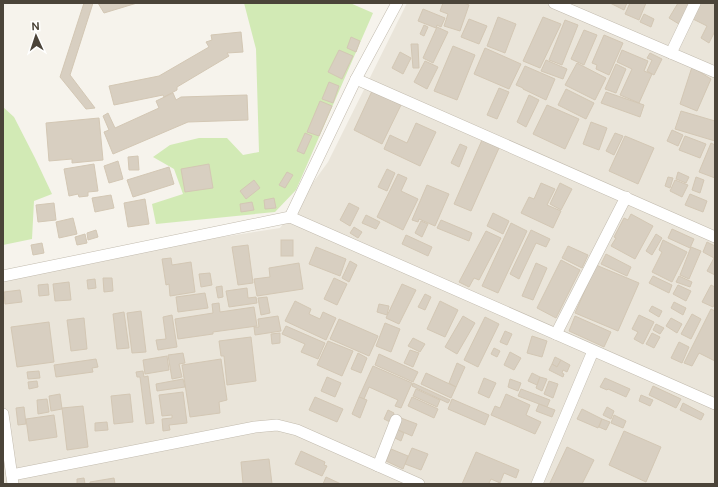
<svg xmlns="http://www.w3.org/2000/svg" width="718" height="487" viewBox="0 0 718 487" font-family="'DM Sans',sans-serif">
<style>
.residential{fill:#eae5da}
.green{fill:#d2eab5}
.building{fill:#d8cfc1;stroke:#d3c7b4}
.lines{fill:none;stroke-linecap:round;stroke-linejoin:round}
.minor-casing{stroke:#c2bbae;stroke-width:12}
.minor{stroke:#fff;stroke-width:11}
</style>
<rect width="100%" height="100%" fill="#f6f3ec"/>
<polygon class="residential" points="407,3 715,3 715,484 3,484 3,271 280,228 328,162"/>
<g class="green">
<polygon points="244,3 350,3 373,13 296,190 275,212 156,224 152,204 183,194 174,169 153,157 170,145 199,138 227,138 243,155 259,152 256,49"/>
<polygon points="3,107 14,117 35,158 52,194 34,201 32,239 3,245"/>
</g>
<g class="building">
<polygon points="84,3 93,3 70,75 95,108 86,109 60,77"/>
<polygon points="98,3 137,3 104,13"/>
<polygon points="443,3 464,3 469,5 460,31 444,26 448,14 440,11"/>
<polygon points="610,3 627,3 624,10"/>
<polygon points="630,3 646,3 639,20 625,14"/>
<polygon points="678,3 691,3 679,24 669,18"/>
<polygon points="698,3 715,3 715,31 709,43 701,38 707,26 691,18"/>
<polygon points="423,9 445,18 441,27 437,25 436,28 418,21"/>
<polygon points="644,14 654,19 651,27 640,22"/>
<polygon points="498,17 516,24 505,53 487,46"/>
<polygon points="543,17 561,24 540,68 523,61"/>
<polygon points="469,19 487,26 479,44 461,37"/>
<polygon points="565,20 578,25 562,65 549,60"/>
<polygon points="424,25 428,27 424,36 420,34"/>
<polygon points="437,27 448,32 433,63 423,58"/>
<polygon points="584,30 597,35 584,65 571,59"/>
<polygon points="241,32 243,52 227,53 229,56 177,87 177,90 164,97 163,95 114,105 109,86 159,76 209,47 206,42 212,40 211,35"/>
<polygon points="604,35 623,43 609,75 596,69 597,65 592,63"/>
<polygon points="351,37 360,41 356,52 347,48"/>
<polygon points="411,44 418,44 419,68 413,68"/>
<polygon points="453,46 475,55 457,100 434,91"/>
<polygon points="485,48 521,64 509,89 474,74"/>
<polygon points="339,50 353,56 342,79 328,72"/>
<polygon points="622,50 648,61 644,71 652,74 639,103 620,95 632,69 617,62"/>
<polygon points="400,52 411,58 403,74 392,68"/>
<polygon points="650,53 662,59 654,75 647,71 652,60 647,58"/>
<polygon points="546,60 567,69 563,79 541,71"/>
<polygon points="425,61 438,67 427,89 414,82"/>
<polygon points="577,63 606,78 595,100 565,85"/>
<polygon points="616,64 626,69 616,93 605,89"/>
<polygon points="525,66 555,79 546,100 523,89 523,88 516,85"/>
<polygon points="692,67 711,79 697,111 680,104"/>
<polygon points="329,82 339,86 333,103 322,99"/>
<polygon points="499,88 509,92 497,119 487,115"/>
<polygon points="566,89 594,103 586,119 558,105"/>
<polygon points="372,91 401,105 382,144 354,130"/>
<polygon points="606,92 644,105 640,117 601,103"/>
<polygon points="173,93 176,100 181,97 247,95 248,120 188,122 113,154 104,132 109,130 103,116 108,113 115,128 159,108 156,101"/>
<polygon points="529,95 539,100 526,127 517,122"/>
<polygon points="320,101 332,106 319,136 307,132"/>
<polygon points="547,105 579,119 565,149 533,134"/>
<polygon points="681,111 715,121 715,141 675,129"/>
<polygon points="99,118 103,160 72,163 72,159 49,161 46,123"/>
<polygon points="591,122 607,128 599,150 583,144"/>
<polygon points="416,123 436,132 420,166 384,149 390,135 407,143"/>
<polygon points="672,130 683,135 678,146 667,141"/>
<polygon points="305,133 312,136 304,154 297,151"/>
<polygon points="615,133 623,136 614,155 606,151"/>
<polygon points="625,136 654,148 638,184 609,171"/>
<polygon points="685,136 706,144 700,158 679,150"/>
<polygon points="482,140 499,148 471,211 454,204"/>
<polygon points="711,143 715,145 715,178 699,172"/>
<polygon points="460,144 467,147 459,167 451,163"/>
<polygon points="138,156 139,170 129,170 128,157"/>
<polygon points="118,161 123,179 109,183 104,166"/>
<polygon points="94,164 98,191 88,192 88,196 79,197 78,194 69,196 64,169"/>
<polygon points="209,164 213,188 185,192 181,169"/>
<polygon points="169,167 174,184 133,197 127,180"/>
<polygon points="387,169 395,173 387,191 378,187"/>
<polygon points="287,172 293,175 285,188 279,185"/>
<polygon points="678,172 689,177 686,183 676,179"/>
<polygon points="398,174 407,178 401,191 418,199 403,230 377,217"/>
<polygon points="668,177 673,178 670,188 665,186"/>
<polygon points="696,177 704,180 700,193 692,190"/>
<polygon points="254,180 260,188 246,199 240,191"/>
<polygon points="675,180 688,185 682,197 670,191"/>
<polygon points="541,183 555,189 547,205 561,211 553,228 521,213 529,197 534,199"/>
<polygon points="560,183 572,189 561,210 550,204"/>
<polygon points="427,185 449,194 435,226 419,219 418,222 412,220"/>
<polygon points="690,194 707,201 703,212 685,205"/>
<polygon points="111,195 114,208 95,212 92,198"/>
<polygon points="274,198 276,208 265,209 264,200"/>
<polygon points="145,199 149,224 128,227 124,203"/>
<polygon points="252,202 254,210 241,212 240,204"/>
<polygon points="54,203 56,220 38,222 36,205"/>
<polygon points="349,203 359,208 350,226 340,220"/>
<polygon points="493,213 509,221 503,234 487,226"/>
<polygon points="631,214 653,226 635,259 611,246 616,238 614,237 624,218 628,220"/>
<polygon points="366,215 380,222 376,229 362,223"/>
<polygon points="73,218 77,234 59,238 56,222"/>
<polygon points="441,220 472,233 469,241 437,228"/>
<polygon points="421,221 428,224 422,237 415,233"/>
<polygon points="511,223 527,231 498,293 482,286"/>
<polygon points="354,227 362,232 358,238 350,233"/>
<polygon points="672,229 694,239 690,248 668,238"/>
<polygon points="96,230 98,237 88,240 87,233"/>
<polygon points="531,230 550,239 546,247 536,243 519,279 510,274"/>
<polygon points="486,231 501,238 479,280 474,278 469,287 459,282"/>
<polygon points="85,234 87,243 77,245 75,237"/>
<polygon points="656,234 662,238 652,255 646,251"/>
<polygon points="406,235 432,247 428,256 402,244"/>
<rect x="281" y="240" width="12" height="16"/>
<polygon points="663,240 687,252 672,282 652,272 662,252 659,250"/>
<polygon points="707,242 715,246 715,275 707,271 714,258 703,252"/>
<polygon points="42,243 44,253 33,255 31,245"/>
<polygon points="248,245 253,283 238,285 232,247"/>
<polygon points="568,246 588,255 582,268 562,258"/>
<polygon points="316,247 346,259 340,276 309,264"/>
<polygon points="691,247 701,251 689,279 680,275"/>
<polygon points="606,254 631,267 627,276 601,264"/>
<polygon points="171,258 172,265 191,262 195,292 170,296 169,284 166,285 162,259"/>
<polygon points="561,260 580,270 556,318 537,308"/>
<polygon points="350,261 357,265 349,282 342,278"/>
<polygon points="299,263 303,289 257,296 254,279 270,277 269,268"/>
<polygon points="536,263 547,268 533,300 522,296"/>
<polygon points="596,265 639,283 618,331 575,313"/>
<polygon points="210,273 212,285 201,287 199,274"/>
<polygon points="653,276 672,285 669,293 649,283"/>
<polygon points="679,276 692,282 690,287 676,282"/>
<polygon points="103,278 112,278 113,291 104,292"/>
<polygon points="334,278 347,284 337,305 324,299"/>
<polygon points="95,279 96,288 88,289 87,280"/>
<polygon points="69,282 71,300 55,301 53,284"/>
<polygon points="48,284 49,295 39,296 38,285"/>
<polygon points="402,284 416,290 399,324 386,318"/>
<polygon points="678,285 691,291 686,301 673,294"/>
<polygon points="711,285 715,287 715,303 713,307 702,302"/>
<polygon points="222,286 223,297 218,298 216,287"/>
<polygon points="247,288 248,298 256,297 257,303 229,307 226,291"/>
<polygon points="20,290 22,302 5,304 4,292"/>
<polygon points="205,293 208,308 178,312 176,297"/>
<polygon points="425,294 431,297 425,310 418,307"/>
<polygon points="267,297 270,313 261,315 258,298"/>
<polygon points="295,301 311,309 309,314 320,319 323,312 336,318 326,340 285,321"/>
<polygon points="440,301 458,310 445,337 427,329"/>
<polygon points="674,302 686,308 683,315 671,308"/>
<polygon points="219,303 220,312 254,307 257,326 213,332 213,334 178,339 175,319 213,313 212,304"/>
<polygon points="379,304 389,306 387,315 377,312"/>
<polygon points="652,306 662,311 659,317 649,311"/>
<polygon points="711,309 715,311 715,361 699,353 692,366 684,363"/>
<polygon points="141,311 146,352 132,353 127,313"/>
<polygon points="124,312 129,348 117,349 113,314"/>
<polygon points="692,314 701,319 691,339 681,334"/>
<polygon points="172,315 177,347 158,350 156,340 166,339 163,317"/>
<polygon points="639,315 654,322 643,344 634,339 638,332 632,329"/>
<polygon points="278,316 281,331 255,335 254,327 259,327 258,319"/>
<polygon points="463,316 475,323 457,354 445,347"/>
<polygon points="575,316 611,332 604,347 569,331"/>
<polygon points="485,317 499,324 478,367 464,360"/>
<polygon points="84,318 87,349 71,351 67,320"/>
<polygon points="671,318 682,324 677,333 666,326"/>
<polygon points="339,319 378,336 369,356 330,339"/>
<polygon points="49,322 54,362 17,367 11,327"/>
<polygon points="385,323 400,329 391,352 376,346"/>
<polygon points="656,324 664,328 660,334 653,330"/>
<polygon points="286,326 325,343 318,359 301,352 305,344 282,334"/>
<polygon points="505,331 512,334 507,345 500,342"/>
<polygon points="280,333 280,343 272,344 271,334"/>
<polygon points="652,333 660,337 654,348 646,344"/>
<polygon points="532,336 547,341 542,357 527,353"/>
<polygon points="251,337 256,381 227,385 224,356 221,356 219,341"/>
<polygon points="413,338 425,344 420,352 408,346"/>
<polygon points="328,341 353,351 342,376 317,365"/>
<polygon points="679,342 689,347 682,363 671,358"/>
<polygon points="494,348 500,351 497,357 491,354"/>
<polygon points="410,350 419,353 413,367 404,363"/>
<polygon points="510,352 521,358 514,370 504,365"/>
<polygon points="183,353 185,363 179,364 182,377 172,379 168,355"/>
<polygon points="358,353 367,358 361,373 351,369"/>
<polygon points="379,354 418,372 413,382 375,365"/>
<polygon points="167,356 169,370 145,374 143,360"/>
<polygon points="555,357 561,360 557,367 552,364"/>
<polygon points="96,359 98,367 92,368 93,372 56,377 54,365"/>
<polygon points="221,359 227,400 219,402 220,413 190,417 182,365"/>
<polygon points="561,360 570,365 567,372 563,370 562,373 564,374 563,377 549,370 552,364 557,367"/>
<polygon points="457,363 465,367 456,387 449,383"/>
<polygon points="373,366 412,383 401,408 395,406 398,400 369,387 364,399 359,397"/>
<polygon points="39,371 40,378 28,379 27,372"/>
<polygon points="143,371 144,377 148,376 154,423 146,424 140,377 137,377 136,372"/>
<polygon points="426,373 456,387 451,398 421,384"/>
<polygon points="532,373 540,377 537,385 528,381"/>
<polygon points="327,377 341,383 335,397 321,391"/>
<polygon points="540,377 547,379 542,391 536,388"/>
<polygon points="484,378 496,383 489,398 478,393"/>
<polygon points="605,378 630,389 626,397 608,389 607,390 600,387"/>
<polygon points="183,379 185,387 157,391 156,384"/>
<polygon points="510,379 521,383 518,391 508,387"/>
<polygon points="37,381 38,387 29,389 28,382"/>
<polygon points="549,381 558,384 553,398 544,394"/>
<polygon points="413,383 450,400 448,403 412,386"/>
<polygon points="653,386 681,399 676,408 649,395"/>
<polygon points="416,389 440,400 437,407 413,396"/>
<polygon points="521,389 550,400 547,407 518,396"/>
<polygon points="183,392 187,423 169,425 170,430 163,431 162,419 172,418 172,415 162,416 159,395"/>
<polygon points="60,394 62,409 51,411 49,396"/>
<polygon points="130,394 133,422 114,424 111,396"/>
<polygon points="506,394 530,405 526,415 541,422 535,434 491,415 495,406 500,408"/>
<polygon points="641,395 653,400 650,406 639,401"/>
<polygon points="315,397 343,409 337,422 309,410"/>
<polygon points="359,397 367,400 360,418 352,414"/>
<polygon points="412,397 438,409 434,418 408,406"/>
<polygon points="47,399 49,412 38,414 37,400"/>
<polygon points="452,399 489,415 485,425 448,409"/>
<polygon points="683,403 704,414 701,420 680,410"/>
<polygon points="539,404 555,410 552,417 536,411"/>
<polygon points="83,406 88,447 67,450 62,408"/>
<polygon points="24,407 26,424 18,425 16,408"/>
<polygon points="607,407 614,411 611,419 603,415"/>
<polygon points="582,409 602,419 598,428 577,419"/>
<polygon points="388,410 394,413 390,422 384,419"/>
<polygon points="54,415 57,437 29,441 26,419"/>
<polygon points="614,415 626,421 623,428 611,423"/>
<polygon points="401,418 417,424 412,436 396,429"/>
<polygon points="602,419 610,422 606,430 599,427"/>
<polygon points="107,422 108,430 95,431 95,423"/>
<polygon points="396,429 404,433 401,441 393,437"/>
<polygon points="624,431 661,447 646,482 609,465"/>
<polygon points="567,447 594,460 582,484 551,484 550,483"/>
<polygon points="412,448 428,454 421,470 405,464"/>
<polygon points="391,449 408,456 403,469 386,461"/>
<polygon points="301,451 325,462 324,465 327,466 322,476 295,464"/>
<polygon points="476,452 519,470 516,478 504,473 500,483 491,479 489,483 491,484 462,484"/>
<polygon points="269,459 272,484 243,484 241,462"/>
<polygon points="326,477 341,484 323,484"/>
<polygon points="84,478 85,484 77,484 77,479"/>
<polygon points="114,478 115,484 90,484 90,482"/>
</g>
<g class="lines">
<defs>
<g id="minor">
<polyline points="554,3 715,72"/>
<polyline points="671,53 695,3"/>
<polyline points="356,79 715,237"/>
<polyline points="290,217 356,79 397,3"/>
<polyline points="3,276 290,217 715,404"/>
<polyline points="556,334 626,197"/>
<polyline points="3,414 13,484"/>
<polyline points="378,466 396,420"/>
<polyline points="12,475 255,427 277,425 297,430 419,484"/>
<polyline points="537,484 593,351"/>
</g>
</defs>
<use href="#minor" class="minor-casing"/>
<use href="#minor" class="minor"/>
</g>
<rect width="718" height="487" fill="none" stroke="#4b4439" stroke-width="8"/>
<g transform="translate(36 36) rotate(357)" stroke="#ffffff" stroke-width="3" paint-order="stroke">
<path d="M0-3L7 15L0 10L-7 15Z" fill="#4b4439"/>
<text y="-6" font-size="11" font-weight="bold" text-anchor="middle" fill="#4b4439">N</text>
</g>
</svg>
